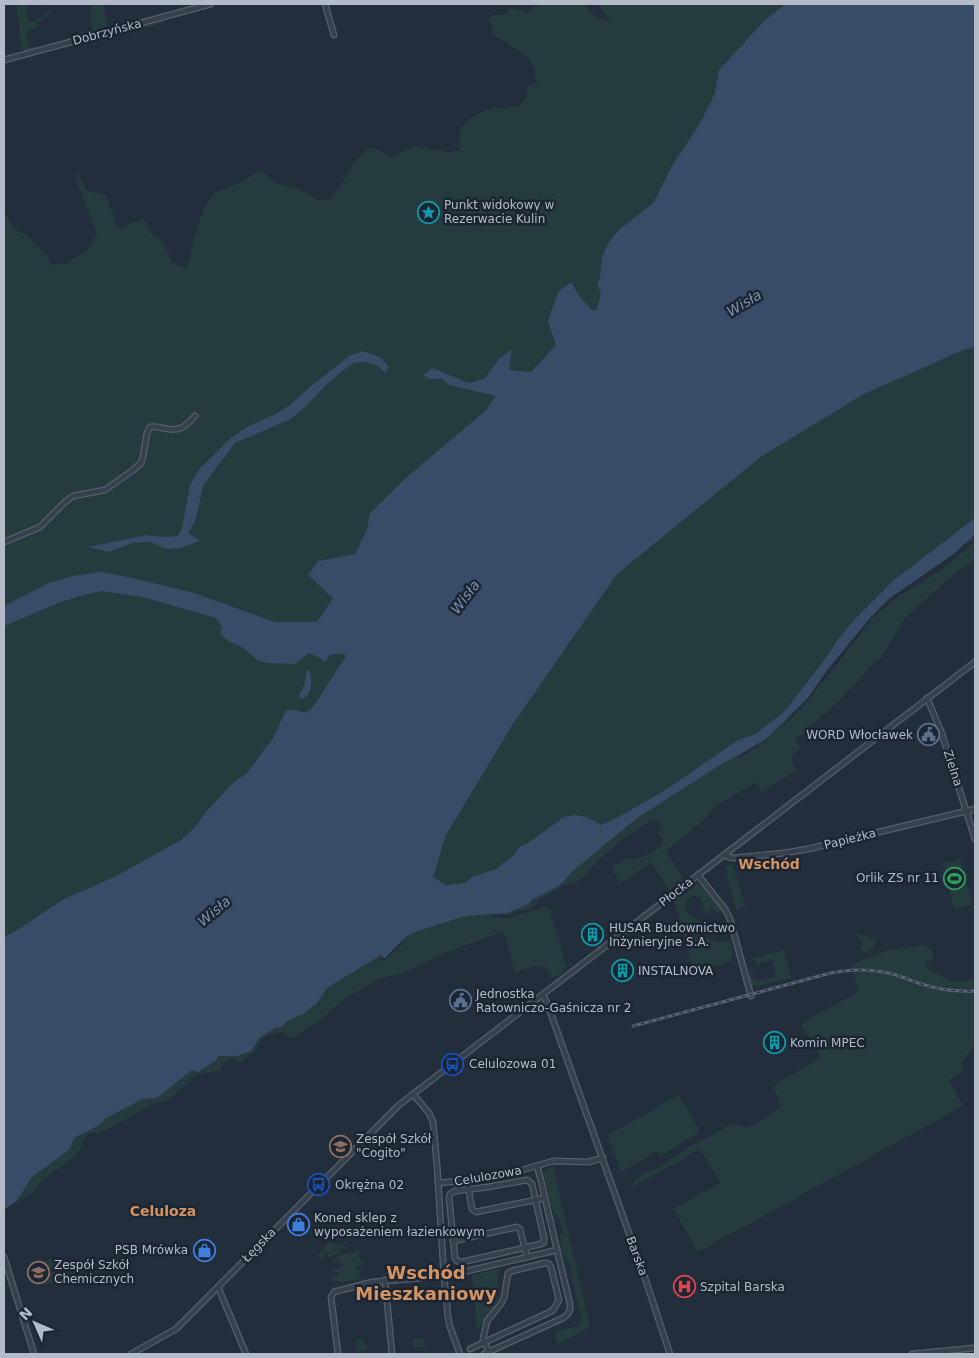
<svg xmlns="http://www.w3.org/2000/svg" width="979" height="1358" viewBox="0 0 979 1358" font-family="'DejaVu Sans',sans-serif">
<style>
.green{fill:#253b3e;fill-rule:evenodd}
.water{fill:#384b67}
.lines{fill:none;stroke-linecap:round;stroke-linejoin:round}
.minor-casing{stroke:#555e6b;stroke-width:7}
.minor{stroke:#37404d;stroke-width:4.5}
.rail-casing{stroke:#596474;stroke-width:3}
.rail{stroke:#1c2532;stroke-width:1;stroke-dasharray:4;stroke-linecap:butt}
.labels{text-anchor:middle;stroke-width:5;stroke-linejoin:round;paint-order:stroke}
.street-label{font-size:12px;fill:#b3bbc8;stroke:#1c2532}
.poi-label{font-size:12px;fill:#b3bbc8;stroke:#1c2532;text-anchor:start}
.water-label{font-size:14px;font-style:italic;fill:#7a91b1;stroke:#1c2532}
.neighbourhood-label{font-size:14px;font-weight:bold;fill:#d59361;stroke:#1c2532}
.district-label{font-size:18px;font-weight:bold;fill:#d59361;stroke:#1c2532}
</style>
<rect width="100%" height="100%" fill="#232e3d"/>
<g class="green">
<path d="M17 4H27L29 22 37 21V19L44 18 45 12 48 11 46 4H47L49 12C47 18 43 21 37 22L38 28 27 30 29 47 37 46V48L25 51 21 50Z"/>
<polygon points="90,4 104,4 108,28 67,39 67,38 80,35 80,32 92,29"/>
<path d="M543 4H583L595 17 611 22 598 4H975V539L953 550 896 589 858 629 847 647 841 654 835 657 797 708 779 730 803 707 873 618 900 595 918 585 945 567 975 541V558L946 581 905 618 879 661 877 660 839 701 795 740 800 747 794 753 791 760 796 770 762 793 756 782 714 807 705 819 666 851 684 880 669 890 651 862 620 884 612 867 625 859H636L645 856 656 850 662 845 663 840 658 834 661 825 660 822 653 820C635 830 618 843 603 856 588 869 586 882 564 885L563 883 559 889 538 900V904L529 909 513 912 512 915H496L490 917 508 918 547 906 551 911V917L559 938 566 967 561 974 552 978 546 967 534 966 516 972 514 970 506 938 502 932 450 951 401 974 389 976 375 980 339 1003 324 1017 295 1037H288L284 1034 285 1032C279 1033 269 1034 264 1038 260 1041 258 1047 254 1051 249 1055 245 1058 241 1062L233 1059 223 1064 222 1069 218 1071 200 1074 191 1077 190 1082 167 1101 152 1104 142 1110 100 1133H89L83 1140 82 1146 73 1158 45 1178 30 1195 19 1200 4 1210V211L15 230 27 235 47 256 51 265 67 263 87 250 97 233 75 178 77 171 87 191 106 195 118 229 133 222 145 220 152 235 161 239 173 263 187 269C191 252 202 200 216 192 224 188 234 186 242 182 251 178 251 172 262 171L277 184 297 188 319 200 330 199C334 193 339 187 344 180 352 168 357 155 371 147L382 151 392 157 413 146 450 152 460 150C460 145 459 134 461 130 462 125 468 121 472 118 492 103 500 111 521 105L527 96 525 89 529 85 538 83 534 75 535 70 527 56 489 32 494 28 488 20 492 15 506 14 511 8 528 13 536 6ZM769 738 765 742 738 759V757L752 745H759ZM406 941 386 959 378 962C383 951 394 944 406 941Z"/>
<polygon points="161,19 163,23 136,31 135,27 130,29"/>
<polygon points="960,859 972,905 954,909 943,863"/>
<polygon points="732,864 746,907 736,910 725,866"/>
<path d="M697 884C708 886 710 896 718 904 720 906 722 908 723 910L721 914 711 909 708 913 704 910 703 906 699 897 693 895 685 902V909L690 916 697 919 700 922 698 933 700 937 717 942 730 941C734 948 733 953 731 960L728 963 694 972 675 903 672 901Z"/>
<path d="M858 933 867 937 870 940 876 937 877 938 873 949 866 952H862L860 950 863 944C862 940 857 938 856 934Z"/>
<polygon points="925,945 931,950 934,955 932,960 925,962 926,967 950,981 975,981 975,1043 961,1064 964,1070 949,1080 963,1106 698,1252 673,1208 721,1183 700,1149 633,1187 634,1182 644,1173 655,1169 669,1161 688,1147 712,1136 728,1126 732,1124 747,1127 772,1114 780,1107 779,1098 773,1088 776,1084 821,1058 801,1024 859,991 851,965 888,950"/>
<polygon points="784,950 791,978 752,987 749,970 752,969 754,979 756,978 757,981 776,977 772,960 760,963 760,966 755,961 750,959"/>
<polygon points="679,1095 700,1132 660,1156 657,1151 621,1172 608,1135"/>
<path d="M553 1166 590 1327 558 1344 554 1334 562 1330 578 1326 582 1322 569 1263C562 1255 561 1246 560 1236L562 1232 560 1219 553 1212 543 1171Z"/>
<polygon points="332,1242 349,1248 345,1249 342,1248 338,1253 328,1258 328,1254 324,1251 322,1254 326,1256 321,1259 318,1255 328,1243"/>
<path d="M359 1249 361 1252 358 1255V1257L364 1262V1264L356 1267V1269L360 1272 359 1277 362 1279 342 1282 331 1280 332 1277H337L339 1273 338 1272H333V1270L334 1269H339L343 1266 337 1260 333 1263 332 1261C338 1256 345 1251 353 1253Z"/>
<polygon points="54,1258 56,1266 37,1273 34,1264"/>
<polygon points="498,1269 498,1300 494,1308 477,1330 472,1275"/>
<polygon points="59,1270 62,1280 44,1285 41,1275"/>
<polygon points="421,1338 424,1339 425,1347 414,1348 413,1339"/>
<polygon points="357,1339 363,1340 363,1343 366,1343 367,1350 357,1352 356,1341"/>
</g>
<g class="water">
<polygon points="785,4 975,4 975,346 954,354 864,394 762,456 617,574 513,724 446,835 433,877 446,885 465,883 472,877 496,869 514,855 519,847 528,843 564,817 575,815 587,817 601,825 611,821 664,791 738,740 754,735 784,712 825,659 838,639 856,618 894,580 975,518 975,534 955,553 890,598 871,617 828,669 807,699 767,738 746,751 725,762 637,818 573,871 559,886 531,900 530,903 508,913 465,916 415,932 406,937 384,959 381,955 327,988 317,1003 303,1014 287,1021 282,1027 275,1028 259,1038 251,1051 237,1056 218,1056 216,1060 199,1072 192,1070 157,1098 143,1099 106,1118 98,1126 74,1138 70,1149 32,1177 16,1202 4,1209 4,937 19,929 62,900 116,876 181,840 194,828 206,812 233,783 246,774 273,738 286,710 296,710 305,713 313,707 346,656 344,654 330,654 326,661 324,661 320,658 309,653 295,664 267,663 257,660 242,647 230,642 220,634 222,627 216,618 142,597 102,591 84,595 61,602 4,626 4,606 49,583 72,576 101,572 133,578 194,593 275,622 317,622 333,598 308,575 318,561 355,554 367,530 370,513 407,477 485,411 496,396 449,385 442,379 429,379 423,375 432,368 469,383 484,379 499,359 512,349 509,370 531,372 556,345 548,321 558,292 571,282 580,297 592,310 597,310 601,293 597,285 600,278 602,258 608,243 619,230 654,202 673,164 699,125 715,93 719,70 764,21"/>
<polygon points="363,351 380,357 389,367 385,373 377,365 366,362 353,363 330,381 304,408 289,420 235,443 203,486 196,519 188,533 200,541 181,548 167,549 150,542 132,543 109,552 88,547 146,535 164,537 178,536 182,528 190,485 200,468 216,453 231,438 247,427 274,415 287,407 315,383 349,356"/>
<path d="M307 670 310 671C311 682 314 694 302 699L298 697 304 686Z"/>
</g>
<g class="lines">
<defs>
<g id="minor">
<polyline points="325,4 334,35"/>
<polyline points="4,60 211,4"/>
<path d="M4 542 40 527 65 502 73 496 105 490 133 470 141 463 143 457 147 433 150 427C155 426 158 427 162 428 180 432 184 428 195 416"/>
<polyline points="927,698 941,731 975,839"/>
<polyline points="725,854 728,857 733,858 784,853 808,849 975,809"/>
<polyline points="698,875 725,909 730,919 751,996"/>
<polyline points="543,995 547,1003 646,1281 670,1354"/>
<polyline points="413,1094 429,1113 433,1122 437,1165 444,1276 448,1317 450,1327 460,1354"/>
<polyline points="467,1180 472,1209 476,1212 545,1198"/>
<polygon points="527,1180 532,1184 544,1238 544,1242 541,1244 462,1262 457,1261 455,1258 449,1198 450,1194 455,1191 488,1187"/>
<polyline points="438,1183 480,1179 512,1173 553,1161 588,1162 603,1158"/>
<polyline points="453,1241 517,1227 520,1229 527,1257"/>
<polyline points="4,1257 34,1354"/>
<polyline points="385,1280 392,1354"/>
<polyline points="218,1287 246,1354"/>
<path d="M470 1349 552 1311 553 1310 559 1300 551 1267 549 1264 545 1263 512 1271 508 1273 504 1298 501 1304 487 1321 483 1339C485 1343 487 1347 489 1352"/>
<polyline points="131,1354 176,1329 399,1105 975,662"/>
<polyline points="338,1354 331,1297 334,1292 372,1282 446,1276 557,1250 541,1181 537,1166"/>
<path d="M484 1354 563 1318C568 1315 571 1310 570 1304L557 1250"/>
<polyline points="912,1354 975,1348"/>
</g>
</defs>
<use href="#minor" class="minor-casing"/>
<use href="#minor" class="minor"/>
<defs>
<path id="rail" d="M633 1026 823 975C846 969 869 968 892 974 901 976 909 980 918 983 936 989 956 992 975 991"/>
</defs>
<use href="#rail" class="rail-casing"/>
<use href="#rail" class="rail"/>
</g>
<defs>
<symbol id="sight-ring" viewBox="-11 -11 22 22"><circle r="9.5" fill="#1c2532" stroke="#0f9aa8" stroke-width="1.5"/><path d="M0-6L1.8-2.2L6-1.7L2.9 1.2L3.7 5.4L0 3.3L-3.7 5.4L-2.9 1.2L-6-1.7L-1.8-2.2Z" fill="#0f9aa8"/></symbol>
<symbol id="civic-ring" viewBox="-11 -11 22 22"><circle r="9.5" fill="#1c2532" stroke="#5c6f8a" stroke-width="1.5"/><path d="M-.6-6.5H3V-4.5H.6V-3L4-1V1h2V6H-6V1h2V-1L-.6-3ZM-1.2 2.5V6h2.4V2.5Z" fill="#5c6f8a"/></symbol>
<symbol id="stadium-ring" viewBox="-11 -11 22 22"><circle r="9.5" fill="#1c2532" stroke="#2e9e5b" stroke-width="1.5"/><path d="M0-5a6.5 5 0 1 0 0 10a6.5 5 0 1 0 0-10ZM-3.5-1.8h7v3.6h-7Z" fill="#2e9e5b"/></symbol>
<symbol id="building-ring" viewBox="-11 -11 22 22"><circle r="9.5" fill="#1c2532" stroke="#0f9aa8" stroke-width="1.5"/><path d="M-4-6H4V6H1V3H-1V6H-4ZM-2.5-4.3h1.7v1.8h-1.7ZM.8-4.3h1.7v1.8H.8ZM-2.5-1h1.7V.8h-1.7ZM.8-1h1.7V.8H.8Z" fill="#0f9aa8"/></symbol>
<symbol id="bus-ring" viewBox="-11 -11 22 22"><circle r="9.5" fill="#1c2532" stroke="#1a4fb4" stroke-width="1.5"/><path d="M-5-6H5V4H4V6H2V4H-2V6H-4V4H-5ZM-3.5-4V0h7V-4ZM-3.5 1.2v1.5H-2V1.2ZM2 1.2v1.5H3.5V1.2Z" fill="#1a4fb4"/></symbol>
<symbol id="school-ring" viewBox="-11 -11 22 22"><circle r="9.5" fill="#1c2532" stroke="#8d6e63" stroke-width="1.5"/><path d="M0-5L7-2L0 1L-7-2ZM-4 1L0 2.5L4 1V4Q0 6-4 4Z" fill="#8d6e63"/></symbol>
<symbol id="shop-ring" viewBox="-11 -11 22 22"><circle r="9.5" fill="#1c2532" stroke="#3f7fe0" stroke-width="1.5"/><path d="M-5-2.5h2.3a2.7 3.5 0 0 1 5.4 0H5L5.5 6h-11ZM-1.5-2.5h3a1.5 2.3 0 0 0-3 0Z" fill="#3f7fe0"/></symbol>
<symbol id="hospital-ring" viewBox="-11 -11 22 22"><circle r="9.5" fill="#1c2532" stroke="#e0444e" stroke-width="1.5"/><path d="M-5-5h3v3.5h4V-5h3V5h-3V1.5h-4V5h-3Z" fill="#e0444e"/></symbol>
</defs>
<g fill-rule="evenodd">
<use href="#sight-ring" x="416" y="200" width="25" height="25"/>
<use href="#civic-ring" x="916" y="722" width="25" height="25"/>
<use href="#stadium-ring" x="942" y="866" width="25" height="25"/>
<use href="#building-ring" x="580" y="922" width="25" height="25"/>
<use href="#building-ring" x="610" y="958" width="25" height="25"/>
<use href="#civic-ring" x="448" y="988" width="25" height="25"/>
<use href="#building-ring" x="762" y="1030" width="25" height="25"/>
<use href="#bus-ring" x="440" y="1052" width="25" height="25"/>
<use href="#school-ring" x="328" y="1134" width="25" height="25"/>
<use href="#bus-ring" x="306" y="1172" width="25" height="25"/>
<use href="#shop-ring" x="286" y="1212" width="25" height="25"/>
<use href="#shop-ring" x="192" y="1238" width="25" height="25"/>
<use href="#school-ring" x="26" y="1260" width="25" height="25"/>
<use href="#hospital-ring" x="672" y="1274" width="25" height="25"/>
</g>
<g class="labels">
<g class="street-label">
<text transform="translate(107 32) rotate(-15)" y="4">Dobrzyńska</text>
<text transform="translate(953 768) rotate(72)" y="4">Zielna</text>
<text transform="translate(850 839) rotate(-14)" y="4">Papieżka</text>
<text transform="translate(676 892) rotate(-38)" y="4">Płocka</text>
<text transform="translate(488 1176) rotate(-10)" y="4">Celulozowa</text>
<text transform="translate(259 1245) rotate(-46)" y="4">Łęgska</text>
<text transform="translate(637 1256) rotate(70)" y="4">Barska</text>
</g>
<g class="poi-label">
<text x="444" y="209">Punkt widokowy w<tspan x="444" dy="14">Rezerwacie Kulin</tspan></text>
<text x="913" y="739" text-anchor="end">WORD Włocławek</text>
<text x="939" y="882" text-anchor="end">Orlik ZS nr 11</text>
<text x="609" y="932">HUSAR Budownictwo<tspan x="609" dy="14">Inżynieryjne S.A.</tspan></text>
<text x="638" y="975">INSTALNOVA</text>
<text x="476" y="998">Jednostka<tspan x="476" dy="14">Ratowniczo-Gaśnicza nr 2</tspan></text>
<text x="790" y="1047">Komin MPEC</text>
<text x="469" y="1068">Celulozowa 01</text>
<text x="356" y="1143">Zespół Szkół<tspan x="356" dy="14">"Cogito"</tspan></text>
<text x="335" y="1189">Okrężna 02</text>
<text x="314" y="1222">Koned sklep z<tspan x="314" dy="14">wyposażeniem łazienkowym</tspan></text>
<text x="188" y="1254" text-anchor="end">PSB Mrówka</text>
<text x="54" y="1269">Zespół Szkół<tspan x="54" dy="14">Chemicznych</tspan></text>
<text x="700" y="1291">Szpital Barska</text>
</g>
<g class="water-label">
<text transform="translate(744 303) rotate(-31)" y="5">Wisła</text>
<text transform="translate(465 597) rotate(-53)" y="5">Wisła</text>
<text transform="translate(214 911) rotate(-40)" y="5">Wisła</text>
</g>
<g class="neighbourhood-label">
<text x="769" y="869">Wschód</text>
<text x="163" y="1216">Celuloza</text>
</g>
<g class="district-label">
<text x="426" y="1279">Wschód<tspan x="426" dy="21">Mieszkaniowy</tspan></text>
</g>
</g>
<rect width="979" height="1358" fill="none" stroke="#b3bbc8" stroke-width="10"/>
<g transform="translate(35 1323) rotate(315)" stroke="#1c2532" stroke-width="4" paint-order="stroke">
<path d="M0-4L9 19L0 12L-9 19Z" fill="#b3bbc8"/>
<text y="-8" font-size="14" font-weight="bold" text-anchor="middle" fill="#b3bbc8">N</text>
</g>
</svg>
